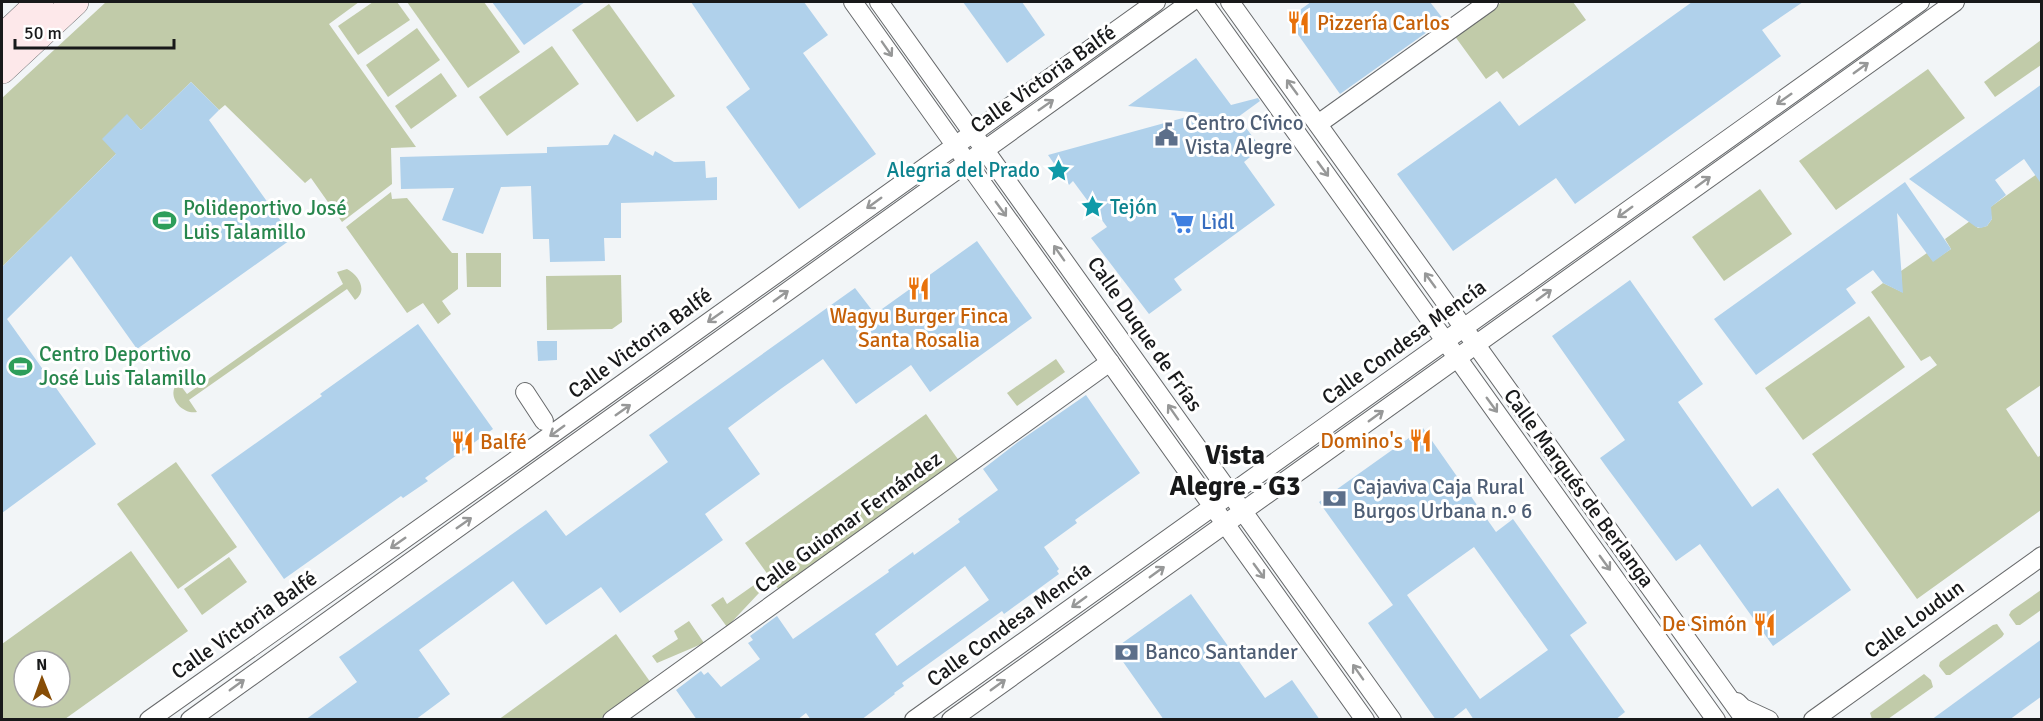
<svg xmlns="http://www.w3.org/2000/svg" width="2043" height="721" viewBox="0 0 2043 721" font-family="Signika,sans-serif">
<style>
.green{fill:#c1cba9;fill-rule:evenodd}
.building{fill:#b0d1eb;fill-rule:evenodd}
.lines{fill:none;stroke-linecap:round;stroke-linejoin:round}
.street-casing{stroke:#67696b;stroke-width:20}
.secondary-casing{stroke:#67696b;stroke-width:28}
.street{stroke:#fff;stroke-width:18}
.secondary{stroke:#fde8ea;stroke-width:27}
.oneway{stroke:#979898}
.labels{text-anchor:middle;stroke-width:6;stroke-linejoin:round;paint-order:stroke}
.food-label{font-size:21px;fill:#c56008;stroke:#fff;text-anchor:start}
.street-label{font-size:21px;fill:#18191a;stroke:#fff}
.service-label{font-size:21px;fill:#4e5e75;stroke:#fff;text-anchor:start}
.culture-label{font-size:21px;fill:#0d838f;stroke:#fff;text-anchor:end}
.leisure-label{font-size:21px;fill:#27864d;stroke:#fff;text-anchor:start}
.shop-label{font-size:21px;fill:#366cbe;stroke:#fff;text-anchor:start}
.district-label{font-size:27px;font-weight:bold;fill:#18191a;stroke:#fff}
</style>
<rect width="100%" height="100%" fill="#f2f5f7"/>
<g class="green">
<polygon points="106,2 359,2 329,24 416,147 391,148 392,184 342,222 311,178 305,183 225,105 219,110 191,82 141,130 127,115 116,154 2,267 2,98"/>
<polygon points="373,2 397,2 410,20 358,55 338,26"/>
<polygon points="407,2 484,2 520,52 468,88"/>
<polygon points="1502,2 1573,2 1586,20 1503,79 1497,71 1486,79 1454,35"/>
<polygon points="609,4 675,96 637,122 572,30"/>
<polygon points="417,28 440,60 388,97 366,65"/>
<polygon points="2041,40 2041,65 1995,97 1984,82"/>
<polygon points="552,46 579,84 507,136 479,97"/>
<polygon points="1928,69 1965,118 1836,210 1799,161"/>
<polygon points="441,73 457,96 411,129 395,106"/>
<polygon points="2041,171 2041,385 2006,409 2038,457 2041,455 2041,510 1917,599 1812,454 1937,365 1930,356 1921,361 1871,292 1883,283 1902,292 1901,271 1927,253 1933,261 1951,249 1945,239 1970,221 1978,228 1987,226 1992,219 1989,208"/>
<polygon points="1760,189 1792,234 1724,281 1692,237"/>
<polygon points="391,192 392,199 407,198 452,253 458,253 458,289 442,301 451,314 438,324 423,303 407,313 346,227"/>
<polygon points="466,253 501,253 501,287 467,287"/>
<path d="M347 269C359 275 368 291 355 300L347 289 189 400 197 412C182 415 165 396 178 382L187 394 343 284 337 272Z"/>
<polygon points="621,275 622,322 612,329 547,330 546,276"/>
<polygon points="1869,316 1905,367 1803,440 1765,388"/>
<polygon points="1056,359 1065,372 1017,406 1007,393"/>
<polygon points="926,414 962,465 782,594 745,543"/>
<polygon points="176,462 237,547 178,589 117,504"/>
<path d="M131 551 188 631 65 719H2V644ZM24 661H60V697H24Z"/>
<polygon points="229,557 247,582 202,615 184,589"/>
<polygon points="754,585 759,593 727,627 711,605 723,597 727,604"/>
<polygon points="2041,590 2041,610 2020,625 2016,625 2009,615 2011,611"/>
<polygon points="689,621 704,643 657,663 652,656 678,639 674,631"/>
<polygon points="1997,624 2004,634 2002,637 1950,675 1946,675 1939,666 1940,662 1993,625"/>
<polygon points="616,634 651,683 600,719 498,720"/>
<polygon points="1924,674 1931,680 1933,687 1888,719 1872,719 1870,713"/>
</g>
<g class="building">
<polygon points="492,2 585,2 524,45"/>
<polygon points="691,2 804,2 828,35 803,53 876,154 799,209 726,107 750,89"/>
<polygon points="963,2 1022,2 1045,35 1007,63"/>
<polygon points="1311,2 1430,2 1444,20 1340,94 1287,19"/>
<polygon points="1692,2 1803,2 1762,30 1781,56 1575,204 1556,178 1453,251 1397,174 1500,101 1519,126"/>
<polygon points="1196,58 1231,105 1258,98 1260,101 1238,117 1261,148 1244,162 1275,205 1174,279 1182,290 1149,314 1091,238 1107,227 1073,181 1069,185 1048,155 1201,113 1128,106"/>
<polygon points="191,82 219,110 209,120 293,238 137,349 71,256 7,319 96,444 2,513 2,267 116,154 102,139 127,114 141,130"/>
<polygon points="2042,84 2042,185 2024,159 1995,180 2006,195 1991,207 1992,219 1987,226 1981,228 1976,227 1909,179"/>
<polygon points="614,134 653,156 655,151 674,162 705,161 706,178 717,177 717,200 621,203 621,238 604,238 605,261 550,262 549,239 533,239 531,186 501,187 483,234 442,220 454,188 401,189 400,157 547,153 547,147 608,145"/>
<polygon points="1905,182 1951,249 1933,262 1897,213 1903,293 1883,283 1873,270 1846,289 1856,303 1756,375 1714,319"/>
<polygon points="977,241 1032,318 930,392 911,365 856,404 823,359 782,388 728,428 760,474 705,514 723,540 684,568 620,613 601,587 546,625 513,581 419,650 450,694 415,720 305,720 357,682 339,657 348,651 546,510 566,536 668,462 649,435 855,288 875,314"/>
<polygon points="1630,280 1703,384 1678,402 1752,507 1778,488 1851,590 1773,646 1700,544 1676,561 1605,465 1600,458 1625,440 1552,336"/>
<polygon points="418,324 493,429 425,478 428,481 403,498 401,496 284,579 211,475 322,396 320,394"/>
<polygon points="537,341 557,341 557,360 538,361"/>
<path d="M1086 395 1140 473 1075 520 1077 523 1044 547 1059 569 1057 571 1059 574 1004 614 1002 611 902 683 904 686 894 693 895 694 861 720H811L806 713 797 720H697L676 690 701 671 704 675 708 672 721 687 760 659 748 643 753 640 750 636 777 616 793 639 889 572 888 570 913 552 914 555 960 522 958 519 998 490 983 469 1018 442ZM965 566 989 600 897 666 875 634Z"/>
<path d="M1423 428 1496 532 1513 519 1587 623 1570 635 1625 712 1615 720H1474L1466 708 1451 720H1436L1368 623 1393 605 1319 502ZM1474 547 1548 650 1480 699 1407 595Z"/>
<polygon points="1191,594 1265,698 1292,680 1320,720 1164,720 1114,649"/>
<polygon points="2042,639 2042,696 2009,720 1931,720"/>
</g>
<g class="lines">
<defs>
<g id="street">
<polyline points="853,2 1365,720"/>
<polyline points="879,2 1392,720"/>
<polyline points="1203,2 1716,720"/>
<polyline points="1230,2 1745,720"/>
<polyline points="1318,124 1489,2"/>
<polyline points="525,392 544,421"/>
<polyline points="1737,702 1743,708 1769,720"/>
<polyline points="149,720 523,455 1156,2"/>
<polyline points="190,720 1191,2"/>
<polyline points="612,720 1110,362"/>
<polyline points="914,720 1920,2"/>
<polyline points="951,720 1955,2"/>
<polyline points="1813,720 2042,556"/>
</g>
<g id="secondary">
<polyline points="2,38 40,2"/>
<polyline points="2,70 75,2"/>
</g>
</defs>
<use href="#street" class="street-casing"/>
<use href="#secondary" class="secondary-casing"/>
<use href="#street" class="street"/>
<use href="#secondary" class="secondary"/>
</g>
<defs><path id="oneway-shaft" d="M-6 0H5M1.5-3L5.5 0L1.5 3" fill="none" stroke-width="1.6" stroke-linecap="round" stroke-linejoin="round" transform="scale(1.5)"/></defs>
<g class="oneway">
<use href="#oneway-shaft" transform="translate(887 49) rotate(55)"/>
<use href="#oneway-shaft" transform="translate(1861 68) rotate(-36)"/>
<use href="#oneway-shaft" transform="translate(1292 87) rotate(-126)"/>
<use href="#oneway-shaft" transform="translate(1784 99) rotate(145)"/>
<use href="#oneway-shaft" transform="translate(1046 105) rotate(-35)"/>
<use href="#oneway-shaft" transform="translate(1323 169) rotate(54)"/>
<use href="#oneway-shaft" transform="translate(1703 182) rotate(-36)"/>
<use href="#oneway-shaft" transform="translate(874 203) rotate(144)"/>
<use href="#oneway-shaft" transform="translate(1001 209) rotate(54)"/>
<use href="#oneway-shaft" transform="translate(1625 212) rotate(144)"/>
<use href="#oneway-shaft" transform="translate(1059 253) rotate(-125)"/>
<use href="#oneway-shaft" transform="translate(1430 280) rotate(-126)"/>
<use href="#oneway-shaft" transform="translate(1544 295) rotate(-36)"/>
<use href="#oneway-shaft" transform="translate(781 296) rotate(-36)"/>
<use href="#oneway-shaft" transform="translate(715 317) rotate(145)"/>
<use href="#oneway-shaft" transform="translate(1492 405) rotate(54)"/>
<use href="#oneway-shaft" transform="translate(623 410) rotate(-35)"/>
<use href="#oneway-shaft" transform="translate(1173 412) rotate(-125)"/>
<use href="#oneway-shaft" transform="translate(1376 416) rotate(-36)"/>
<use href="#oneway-shaft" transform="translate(557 431) rotate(144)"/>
<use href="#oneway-shaft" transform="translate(464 523) rotate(-35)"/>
<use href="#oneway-shaft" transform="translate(398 543) rotate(145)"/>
<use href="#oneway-shaft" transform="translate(1605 563) rotate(54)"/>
<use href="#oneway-shaft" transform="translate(1259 571) rotate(54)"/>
<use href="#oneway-shaft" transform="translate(1157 572) rotate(-36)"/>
<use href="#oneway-shaft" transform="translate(1079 602) rotate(144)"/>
<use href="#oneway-shaft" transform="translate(1358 672) rotate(-125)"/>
<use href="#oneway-shaft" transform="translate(237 685) rotate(-36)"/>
<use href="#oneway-shaft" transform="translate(998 685) rotate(-36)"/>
</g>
<defs>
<symbol id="restaurant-bare" viewBox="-9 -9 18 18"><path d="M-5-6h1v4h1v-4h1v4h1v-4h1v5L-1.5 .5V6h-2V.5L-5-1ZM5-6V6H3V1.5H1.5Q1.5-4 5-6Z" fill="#e8710a" stroke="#fff" stroke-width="2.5" paint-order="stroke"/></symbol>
<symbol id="civic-bare" viewBox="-9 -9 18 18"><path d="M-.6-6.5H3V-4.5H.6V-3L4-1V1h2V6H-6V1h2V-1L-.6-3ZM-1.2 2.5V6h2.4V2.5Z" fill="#5c6f8a" stroke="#fff" stroke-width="2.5" paint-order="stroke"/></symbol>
<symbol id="sight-bare" viewBox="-9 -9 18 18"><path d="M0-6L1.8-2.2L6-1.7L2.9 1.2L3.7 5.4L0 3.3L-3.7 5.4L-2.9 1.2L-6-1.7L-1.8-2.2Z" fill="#0f9aa8" stroke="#fff" stroke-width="2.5" paint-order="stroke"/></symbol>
<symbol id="stadium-bare" viewBox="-9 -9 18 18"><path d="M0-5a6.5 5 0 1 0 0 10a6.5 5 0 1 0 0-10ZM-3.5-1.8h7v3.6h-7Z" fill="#2e9e5b" stroke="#fff" stroke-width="2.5" paint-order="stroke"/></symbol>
<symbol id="supermarket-bare" viewBox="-9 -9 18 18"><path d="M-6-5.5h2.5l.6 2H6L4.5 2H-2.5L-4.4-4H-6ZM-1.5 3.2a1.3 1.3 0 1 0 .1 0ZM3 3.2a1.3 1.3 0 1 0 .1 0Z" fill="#3f7fe0" stroke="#fff" stroke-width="2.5" paint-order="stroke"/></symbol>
<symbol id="bank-bare" viewBox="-9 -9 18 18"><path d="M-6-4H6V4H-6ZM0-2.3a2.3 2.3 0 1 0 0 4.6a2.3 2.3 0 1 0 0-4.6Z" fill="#5c6f8a" stroke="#fff" stroke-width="2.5" paint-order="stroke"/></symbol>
</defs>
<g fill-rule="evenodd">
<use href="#restaurant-bare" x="1282" y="6" width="33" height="33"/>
<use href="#civic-bare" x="1150" y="118" width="33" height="33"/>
<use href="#sight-bare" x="1042" y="154" width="33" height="33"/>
<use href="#sight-bare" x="1076" y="190" width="33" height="33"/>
<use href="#stadium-bare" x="148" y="204" width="33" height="33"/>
<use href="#supermarket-bare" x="1166" y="206" width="33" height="33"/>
<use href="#restaurant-bare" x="902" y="272" width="33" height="33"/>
<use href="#stadium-bare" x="4" y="350" width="33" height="33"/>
<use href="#restaurant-bare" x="1404" y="424" width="33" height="33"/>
<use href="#restaurant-bare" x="446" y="426" width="33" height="33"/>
<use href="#bank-bare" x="1318" y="482" width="33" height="33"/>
<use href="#restaurant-bare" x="1748" y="608" width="33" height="33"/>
<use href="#bank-bare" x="1110" y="636" width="33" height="33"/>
</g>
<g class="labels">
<g class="food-label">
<text x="1317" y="30">Pizzería Carlos</text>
<text x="919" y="323" text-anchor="middle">Wagyu Burger Finca<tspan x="919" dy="24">Santa Rosalia</tspan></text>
<text x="1403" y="448" text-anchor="end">Domino's</text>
<text x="480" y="449">Balfé</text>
<text x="1747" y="631" text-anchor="end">De Simón</text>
</g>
<g class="street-label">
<text transform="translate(1043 79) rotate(-35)" y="7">Calle Victoria Balfé</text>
<text transform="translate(1145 334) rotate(55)" y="7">Calle Duque de Frías</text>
<text transform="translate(1404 342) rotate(-36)" y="7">Calle Condesa Mencía</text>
<text transform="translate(640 343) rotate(-36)" y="7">Calle Victoria Balfé</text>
<text transform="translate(1579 488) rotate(54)" y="7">Calle Marqués de Berlanga</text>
<text transform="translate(848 522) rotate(-36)" y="7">Calle Guiomar Fernández</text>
<text transform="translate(1914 619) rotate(-36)" y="7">Calle Loudun</text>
<text transform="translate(1009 624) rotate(-36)" y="7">Calle Condesa Mencía</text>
<text transform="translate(244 625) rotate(-35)" y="7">Calle Victoria Balfé</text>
</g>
<g class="service-label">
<text x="1185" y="130">Centro Cívico<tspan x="1185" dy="24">Vista Alegre</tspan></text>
<text x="1353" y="494">Cajaviva Caja Rural<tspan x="1353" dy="24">Burgos Urbana n.º 6</tspan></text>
<text x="1145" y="659">Banco Santander</text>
</g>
<g class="culture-label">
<text x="1040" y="177">Alegria del Prado</text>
<text x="1110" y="214" text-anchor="start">Tejón</text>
</g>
<g class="leisure-label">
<text x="183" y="215">Polideportivo José<tspan x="183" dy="24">Luis Talamillo</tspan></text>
<text x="39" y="361">Centro Deportivo<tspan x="39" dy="24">José Luis Talamillo</tspan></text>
</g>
<g class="shop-label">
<text x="1201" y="229">Lidl</text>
</g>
<g class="district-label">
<text x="1235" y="464">Vista<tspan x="1235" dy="31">Alegre - G3</tspan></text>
</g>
</g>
<rect width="2043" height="721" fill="none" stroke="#18191a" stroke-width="6"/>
<g transform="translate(42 679) rotate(359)"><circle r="28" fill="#ffffff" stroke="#a3a3a3" stroke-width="1.5"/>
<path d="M0-4.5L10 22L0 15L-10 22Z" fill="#874d06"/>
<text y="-9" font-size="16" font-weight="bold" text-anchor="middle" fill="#18191a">N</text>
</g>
<path d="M15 39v9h159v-9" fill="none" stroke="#18191a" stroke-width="3"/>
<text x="24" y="39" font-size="18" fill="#18191a" stroke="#ffffff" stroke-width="4.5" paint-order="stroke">50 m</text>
</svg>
